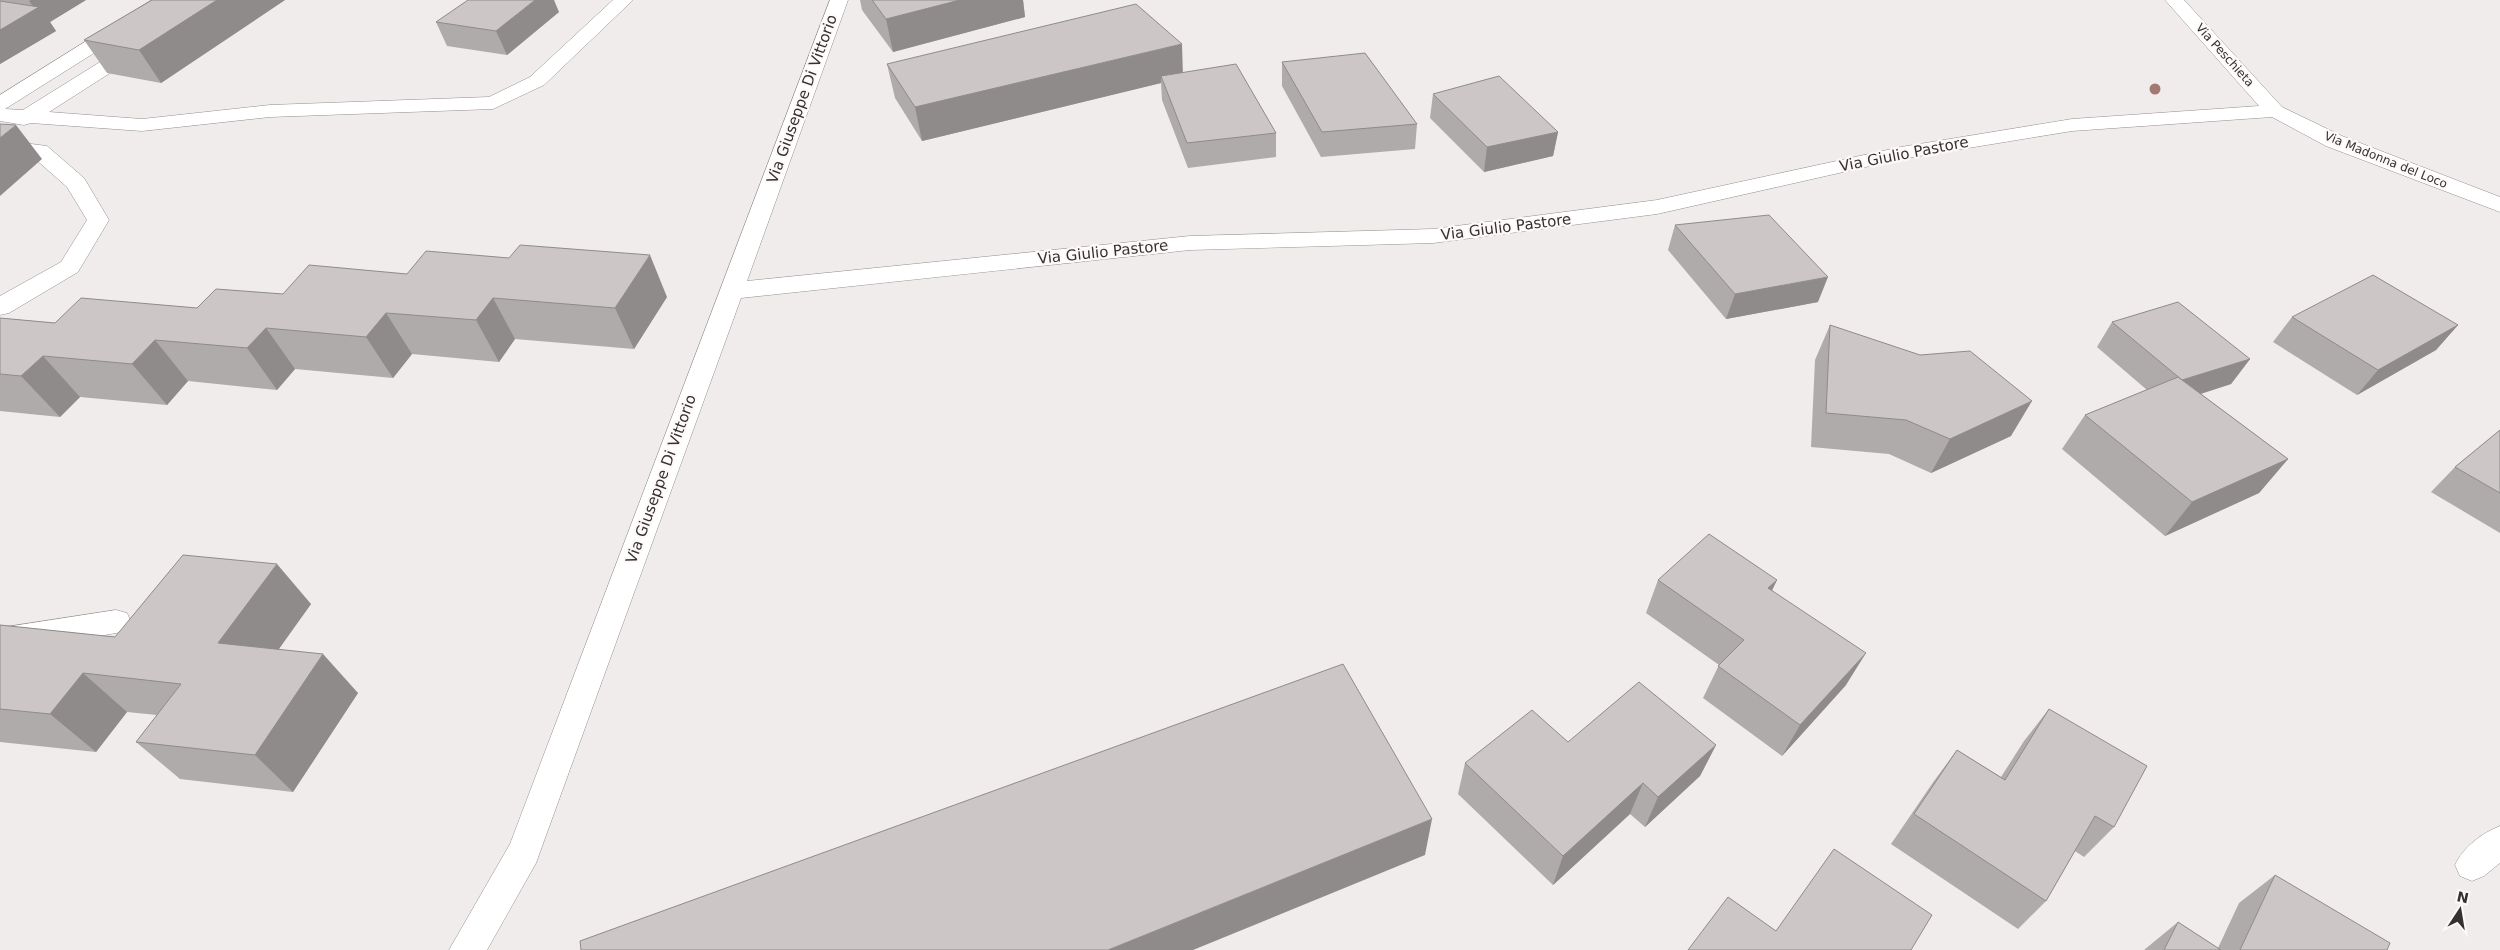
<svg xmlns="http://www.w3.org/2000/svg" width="2500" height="950" viewBox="0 0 2500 950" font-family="'DejaVu Sans',sans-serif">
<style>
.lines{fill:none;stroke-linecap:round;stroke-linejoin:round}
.lane-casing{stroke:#938f8e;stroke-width:1}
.street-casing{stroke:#938f8e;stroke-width:1}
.lane{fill:#fff;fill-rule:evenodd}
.street{fill:#fff;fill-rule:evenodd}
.tree{fill:#a27a71}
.wall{fill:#afabaa}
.shaded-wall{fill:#8f8b8b}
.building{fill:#ccc7c6;stroke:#8f8b8b}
.labels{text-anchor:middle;stroke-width:4.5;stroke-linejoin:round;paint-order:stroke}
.far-street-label{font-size:12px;fill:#333231;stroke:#fef9f8}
.street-label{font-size:15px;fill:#333231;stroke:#fef9f8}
</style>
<rect width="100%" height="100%" fill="#f0eceb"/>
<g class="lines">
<defs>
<path id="lane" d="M2500 826V863L2484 876 2472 881 2460 876 2455 865C2463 847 2482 833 2500 826Z"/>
<g id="street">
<polygon points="152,0 174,0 172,4 5,109 23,110 129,44 143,44 146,48 143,52 49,112 142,119 270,105 489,97 530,77 613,0 633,0 544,85 493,109 270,117 142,131 31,123 24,125 0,121 0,95"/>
<polygon points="830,0 848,0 747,281 1190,236 1433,229 1657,200 1901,147 2072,119 2259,106 2165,0 2184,0 2282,107 2342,136 2500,197 2500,212 2326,146 2272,117 2072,131 1901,159 1657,214 1433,243 1190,250 741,298 536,863 487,950 449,950 510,844"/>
<polygon points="0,140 47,146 84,178 109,220 78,272 9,313 0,315 0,296 61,262 87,220 67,187 33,157 0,152"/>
<polygon points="116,610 127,613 131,622 127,631 0,654 0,628"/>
</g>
</defs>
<use href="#lane" class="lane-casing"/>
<use href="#street" class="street-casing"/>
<use href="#lane" class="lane"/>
<use href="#street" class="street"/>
</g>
<circle class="tree" cx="2155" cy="89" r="5.5"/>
<g class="wall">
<polygon points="0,0 86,0 50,22 56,31 0,64"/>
<polygon points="152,0 285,0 161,83 107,73 84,40"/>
<polygon points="860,0 1023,0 1025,17 893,52 862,10"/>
<polygon points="559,12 507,55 447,46 436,22"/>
<polygon points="1282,62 1417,124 1415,149 1321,157 1282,86"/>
<polygon points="887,64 1183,72 1276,133 1276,157 1188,168 1162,100 1161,83 922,141 895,98"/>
<polygon points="1433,94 1558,132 1553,156 1484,172 1430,118"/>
<polygon points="1675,225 1818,302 1726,319 1668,250"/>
<polygon points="283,294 667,297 634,349 515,339 499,362 412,354 393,378 295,369 277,390 188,381 167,405 80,397 60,417 0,411 0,318 55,323 197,308"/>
<polygon points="2292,317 2458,325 2436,350 2357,395 2273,342"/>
<polygon points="2112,322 2250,359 2231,384 2201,394 2288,459 2259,493 2165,536 2062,449 2085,415 2147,390 2097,347"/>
<polygon points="1830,325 2011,436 1931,473 1889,454 1811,447 1815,360"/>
<polygon points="2500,430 2500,533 2431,492 2455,467"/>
<polygon points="1658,580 1777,580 1772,590 1846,685 1782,756 1703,698 1719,665 1646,613"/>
<polygon points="311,604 279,649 358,693 293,792 180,779 136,742 157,715 127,712 96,752 0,742 0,625 115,637"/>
<polygon points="2049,709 2114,827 2084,857 2075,851 2046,901 2018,929 1891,844 1934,781 1957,750 2001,777 2024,741"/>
<polygon points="1568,742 1716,745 1700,776 1645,827 1630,814 1553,885 1458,794 1465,763"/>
<polygon points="2275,875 2387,950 2144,950 2178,922 2218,948 2239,903"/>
</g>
<g class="shaded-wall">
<polygon points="31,0 86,0 50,22 56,31 0,64 0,30 35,9 29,1"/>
<polygon points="217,0 285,0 161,83 139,50"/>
<polygon points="535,0 554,0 559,12 507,55 496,31"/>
<polygon points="960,0 1023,0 1025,17 893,52 886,19"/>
<polygon points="1182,44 1183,77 1161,76 1161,83 922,141 915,107"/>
<polygon points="16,125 42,159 0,196 0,138"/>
<polygon points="1558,132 1553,156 1484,172 1487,147"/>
<polygon points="650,255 667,297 634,349 615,308"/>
<polygon points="1828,277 1818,302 1726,319 1735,294"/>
<polygon points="493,298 515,339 499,362 476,320"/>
<polygon points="386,313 412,354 393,378 366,337"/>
<polygon points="2458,325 2436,350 2357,395 2378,370"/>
<polygon points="266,328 295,369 277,390 247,348"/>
<polygon points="155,340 188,381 167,405 132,364"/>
<polygon points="43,356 80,397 60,417 21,376"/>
<polygon points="2250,359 2231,384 2165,405 2182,380"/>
<polygon points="2032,401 2011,436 1931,473 1950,439"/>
<polygon points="2288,459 2259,493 2165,536 2192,502"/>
<polygon points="277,564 311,604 255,682 218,643"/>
<polygon points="1777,580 1761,613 1768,588"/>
<polygon points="1866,653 1846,685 1782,756 1800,725"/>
<polygon points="323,654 358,693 293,792 255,755"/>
<polygon points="83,673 127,712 96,752 50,714"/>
<polygon points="1716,745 1700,776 1645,827 1658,797"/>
<polygon points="1643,783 1630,814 1553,885 1563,856"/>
<polygon points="1432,819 1425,855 1193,950 1108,950"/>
</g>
<g class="building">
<polygon points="152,0 217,0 139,50 84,40"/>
<polygon points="468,0 535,0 496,31 436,22"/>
<polygon points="872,0 960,0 886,19"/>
<polygon points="0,1 39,7 0,30"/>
<polygon points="1136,4 1182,44 915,107 887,64"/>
<polygon points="1365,53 1417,124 1322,132 1282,62"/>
<polygon points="1236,64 1276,133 1187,143 1161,76"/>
<polygon points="1499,76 1558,132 1487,147 1433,94"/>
<polygon points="0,124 16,125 0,138"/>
<polygon points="1769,215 1828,277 1735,294 1675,225"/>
<polygon points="520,245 650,255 615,308 493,298 476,320 386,313 366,337 266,328 247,348 155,340 132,364 43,356 21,376 0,374 0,318 55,323 81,298 197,308 216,289 283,294 309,265 407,274 426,251 509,258"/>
<polygon points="2373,275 2458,325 2378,370 2292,317"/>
<polygon points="2178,302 2250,359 2182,380 2112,322"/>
<polygon points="1830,325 1920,355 1970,351 2032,401 1950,439 1906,420 1826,413"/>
<polygon points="2178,377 2288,459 2192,502 2085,415"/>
<polygon points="2500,430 2500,493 2455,467"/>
<polygon points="1709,534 1777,580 1768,588 1866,653 1800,725 1718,666 1744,640 1658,580"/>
<polygon points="183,555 277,564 218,643 323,654 255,755 136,742 181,684 83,673 50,714 0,709 0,625 115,637"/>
<polygon points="1343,664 1432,819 1108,950 581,950 580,941"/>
<polygon points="1639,682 1716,745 1658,797 1643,783 1563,856 1465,763 1532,710 1568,742"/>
<polygon points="2049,709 2147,766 2114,827 2095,816 2046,901 1914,814 1957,750 2005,780"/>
<polygon points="1834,849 1932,915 1911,950 1688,950 1728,897 1776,931"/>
<polygon points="2275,875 2390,943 2387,950 2240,950"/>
<polygon points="2178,922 2221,950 2164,950"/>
</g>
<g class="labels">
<g class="far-street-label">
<text transform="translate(2225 55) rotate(48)" y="4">Via Peschieta</text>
<text transform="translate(2386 160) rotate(22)" y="4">Via Madonna del Loco</text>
</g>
<g class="street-label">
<text transform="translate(802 99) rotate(-70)" y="5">Via Giuseppe Di Vittorio</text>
<text transform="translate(1904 154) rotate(-11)" y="5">Via Giulio Pastore</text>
<text transform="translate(1506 227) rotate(-7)" y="5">Via Giulio Pastore</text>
<text transform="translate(1103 252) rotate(-6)" y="5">Via Giulio Pastore</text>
<text transform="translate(661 479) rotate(-70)" y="5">Via Giuseppe Di Vittorio</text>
</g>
</g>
<g transform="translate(2460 910) rotate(12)" stroke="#fef9f8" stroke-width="4" paint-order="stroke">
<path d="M0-4L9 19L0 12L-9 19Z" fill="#333231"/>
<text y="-8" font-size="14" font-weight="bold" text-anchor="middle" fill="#333231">N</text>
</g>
</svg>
